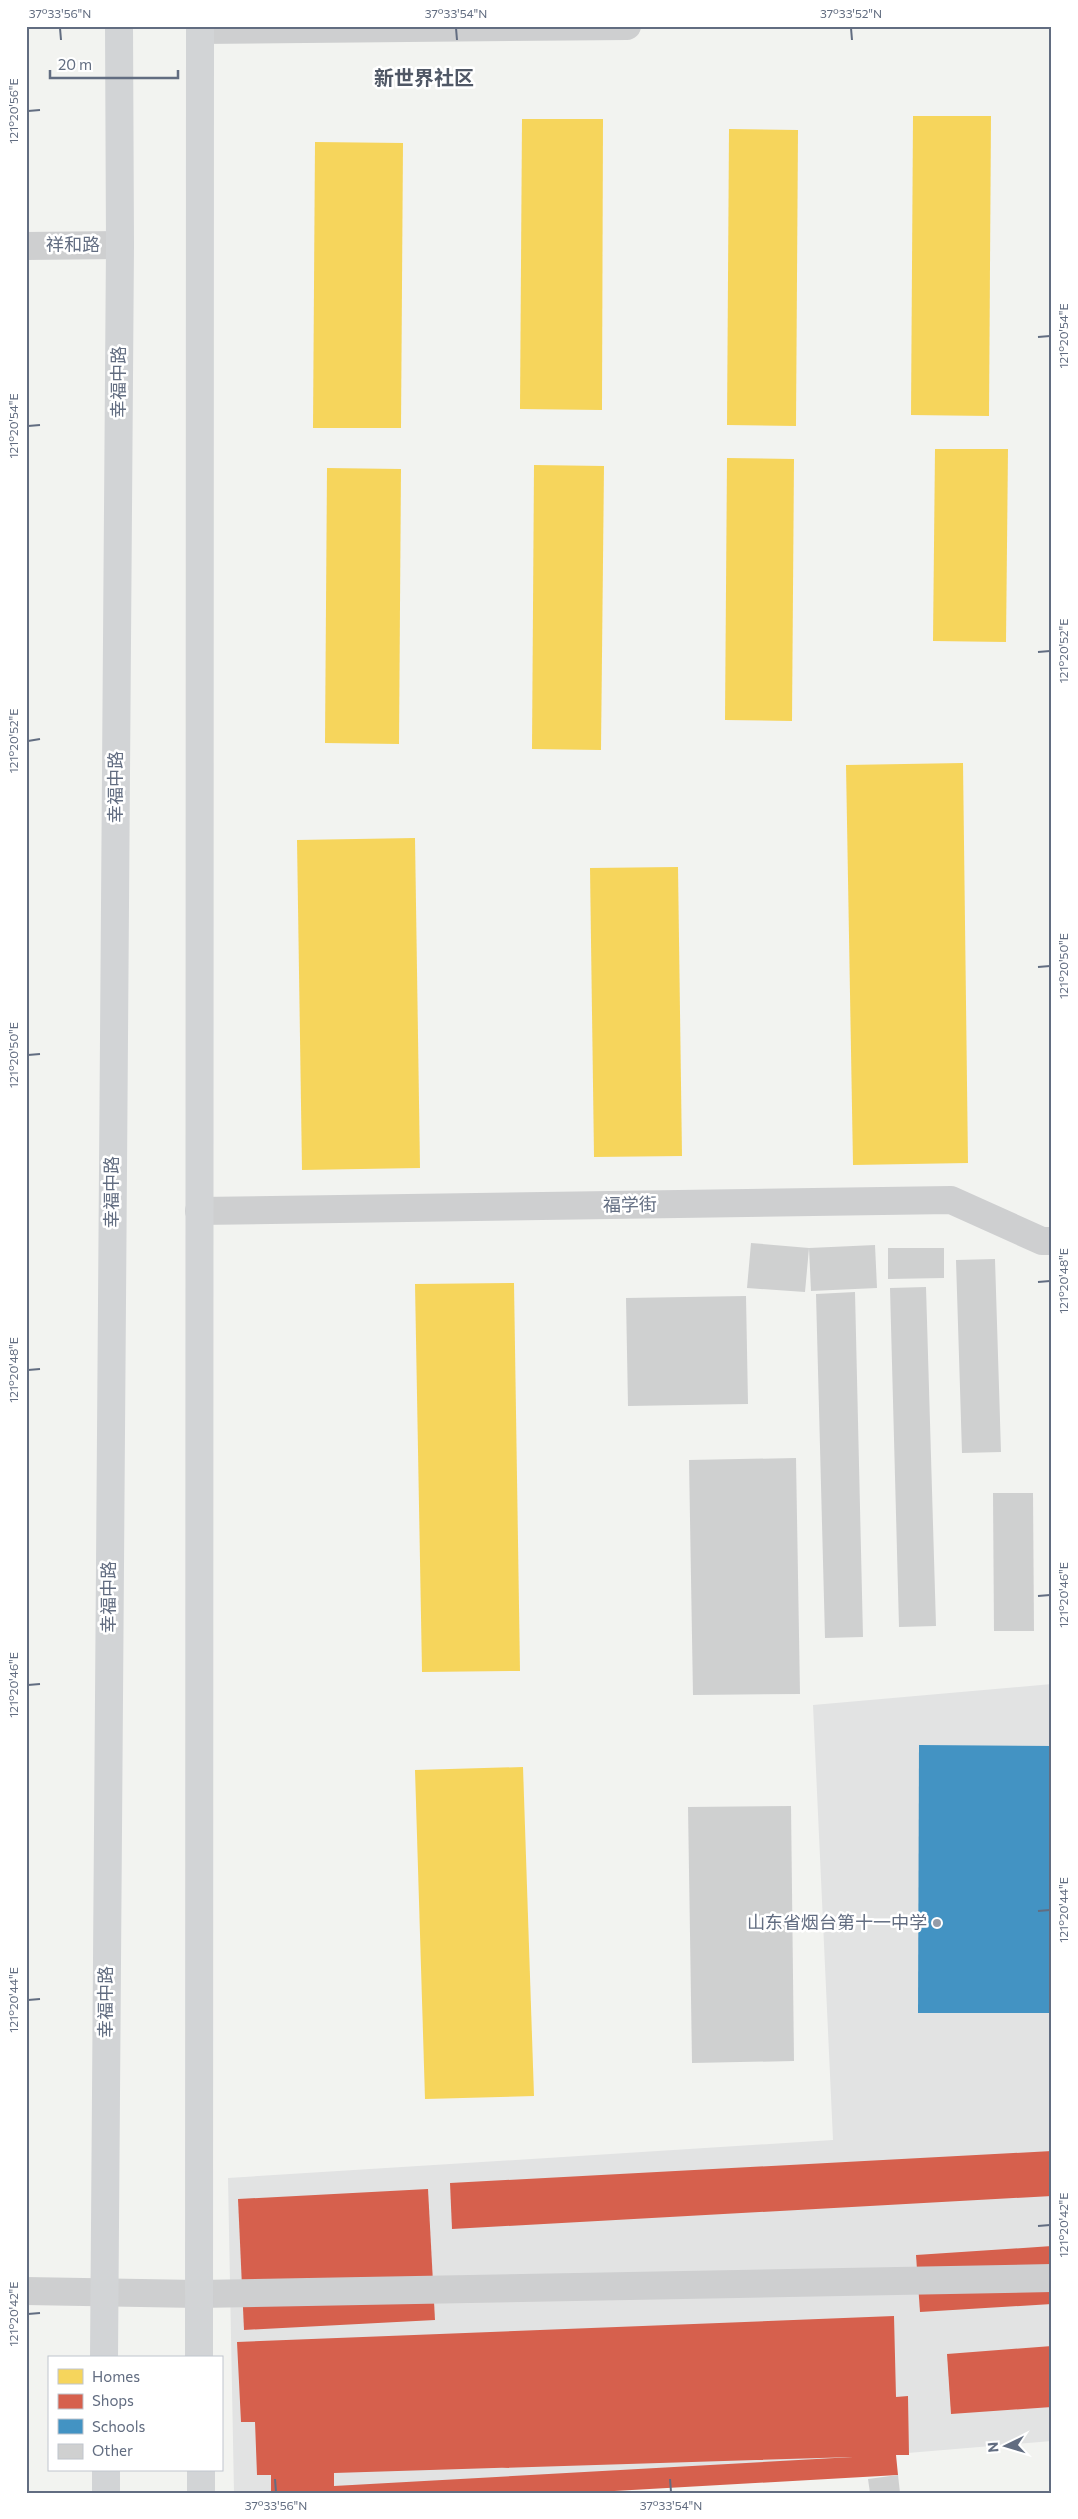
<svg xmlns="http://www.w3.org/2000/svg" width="1078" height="2519" viewBox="0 0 1078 2519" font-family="Commissioner,'Noto Sans SC',sans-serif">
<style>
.built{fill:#e2e3e3}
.homes{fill:#f6d55c}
.shops{fill:#d6604d;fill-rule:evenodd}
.schools{fill:#4393c3}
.building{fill:#cfd0d0}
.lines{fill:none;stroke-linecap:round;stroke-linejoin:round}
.minor{stroke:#cecfd0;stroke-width:28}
.major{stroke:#d2d4d6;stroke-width:28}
.ticks{fill:none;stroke:#626d81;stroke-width:2}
.poi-dot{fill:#949ca8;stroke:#fff;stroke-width:2}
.labels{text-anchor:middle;stroke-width:5;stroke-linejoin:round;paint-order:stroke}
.street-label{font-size:18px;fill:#626d81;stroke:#fff}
.poi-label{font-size:18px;fill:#626d81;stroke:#fff;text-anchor:end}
.quarter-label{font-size:20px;font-weight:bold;fill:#505866;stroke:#fff}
.neatline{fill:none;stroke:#626d81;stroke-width:2}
.ticks-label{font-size:12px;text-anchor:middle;fill:#626d81}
</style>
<rect width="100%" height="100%" fill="#f2f3f0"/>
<polygon class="built" points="1052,1684 1052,2441 432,2493 234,2493 228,2178 833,2140 813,1705"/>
<g class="homes">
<polygon points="913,116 991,116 989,416 911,415"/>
<polygon points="522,119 603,119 602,410 520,409"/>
<polygon points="729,129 798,130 796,426 727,425"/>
<polygon points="315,142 403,143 401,428 313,428"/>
<polygon points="935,449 1008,449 1006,642 933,641"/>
<polygon points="727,458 794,459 792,721 725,720"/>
<polygon points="534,465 604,466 601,750 532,749"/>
<polygon points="327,468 401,469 399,744 325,743"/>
<polygon points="963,763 968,1163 853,1165 846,765"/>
<polygon points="415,838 420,1168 302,1170 297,840"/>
<polygon points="678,867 682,1156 594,1157 590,868"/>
<polygon points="514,1283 520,1671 422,1672 415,1284"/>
<polygon points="523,1767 534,2096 425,2099 415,1770"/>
</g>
<g class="shops">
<polygon points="1052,2151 1052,2196 452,2229 450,2183"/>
<polygon points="428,2189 435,2320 244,2330 238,2199"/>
<polygon points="1052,2246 1052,2304 920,2312 916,2255"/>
<path d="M894 2316 896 2397 908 2396 909 2455H896L898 2475 579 2493H271V2475H257L255 2422H241L237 2342ZM853 2457 334 2486V2473Z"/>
<polygon points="1052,2346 1052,2407 951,2414 947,2354"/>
</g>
<polygon class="schools" points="919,1745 1052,1746 1052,2013 918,2013"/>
<g class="building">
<polygon points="751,1243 809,1248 805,1292 747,1288"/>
<polygon points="875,1245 877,1288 811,1291 809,1248"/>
<polygon points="888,1248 944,1248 944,1278 888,1279"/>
<polygon points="995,1259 1001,1452 962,1453 956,1260"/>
<polygon points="926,1287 936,1626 899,1627 890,1288"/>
<polygon points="855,1292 863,1637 825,1638 816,1294"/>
<polygon points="746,1296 748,1404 628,1406 626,1298"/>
<polygon points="796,1458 800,1694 693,1695 689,1460"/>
<polygon points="993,1493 1033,1493 1034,1631 994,1631"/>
<polygon points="791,1806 794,2061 692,2063 688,1807"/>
<polygon points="898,2475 900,2493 870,2493 868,2479"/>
</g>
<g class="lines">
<g class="minor">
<polyline points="200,30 627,26"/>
<polyline points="26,246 120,245"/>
<polyline points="199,1211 951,1200 1042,1241 1052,1241"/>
<polyline points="26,2291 198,2294 1052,2278"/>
</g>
<g class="major">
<polyline points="104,2358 120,245 119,26"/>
<polyline points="199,2358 200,26"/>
<polyline points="106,2470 106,2493"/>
<polyline points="201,2470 201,2493"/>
</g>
</g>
<path class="ticks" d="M60 28 61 40M456 28 457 40M851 28 852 40M28 111 40 110M1038 337 1050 336M28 426 40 425M1038 652 1050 651M28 741 40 739M1038 967 1050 966M28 1055 40 1054M1038 1282 1050 1281M28 1370 40 1369M1038 1596 1050 1595M28 1685 40 1684M1038 1911 1050 1910M28 2000 40 1999M1038 2226 1050 2225M28 2314 40 2313M275 2479 276 2492M670 2479 671 2492"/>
<circle class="poi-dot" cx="937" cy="1923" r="5"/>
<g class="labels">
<g class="street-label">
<text x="73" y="251">祥和路</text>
<text transform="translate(119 382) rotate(-90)" y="6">幸福中路</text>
<text transform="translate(116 787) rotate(-90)" y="6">幸福中路</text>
<text transform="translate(112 1192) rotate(-90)" y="6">幸福中路</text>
<text transform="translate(630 1205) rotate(-1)" y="6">福学街</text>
<text transform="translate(109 1597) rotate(-90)" y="6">幸福中路</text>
<text transform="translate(106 2002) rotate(-90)" y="6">幸福中路</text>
</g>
<g class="poi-label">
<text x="927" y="1929">山东省烟台第十一中学</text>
</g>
<g class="quarter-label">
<text x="424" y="85">新世界社区</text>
</g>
</g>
<rect width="1078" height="2519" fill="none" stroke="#ffffff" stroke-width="55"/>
<rect x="48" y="2356" width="175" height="115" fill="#ffffff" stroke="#c0c5cd"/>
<rect x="58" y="2369" width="25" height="15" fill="#f6d55c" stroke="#c0c5cd"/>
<text x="92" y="2382" font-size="15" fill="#626d81">Homes</text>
<rect x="58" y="2394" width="25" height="15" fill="#d6604d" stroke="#c0c5cd"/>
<text x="92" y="2406" font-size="15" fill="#626d81">Shops</text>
<rect x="58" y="2419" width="25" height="15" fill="#4393c3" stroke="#c0c5cd"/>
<text x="92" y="2432" font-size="15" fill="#626d81">Schools</text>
<rect x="58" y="2444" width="25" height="15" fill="#cfd0d0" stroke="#c0c5cd"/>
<text x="92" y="2456" font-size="15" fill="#626d81">Other</text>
<g transform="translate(1006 2446) rotate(265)" stroke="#ffffff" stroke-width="4" paint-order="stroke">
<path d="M0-4L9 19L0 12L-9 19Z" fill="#626d81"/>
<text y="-8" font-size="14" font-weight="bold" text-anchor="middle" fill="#626d81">N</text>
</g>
<path d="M50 70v8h128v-8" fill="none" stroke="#626d81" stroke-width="2.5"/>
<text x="58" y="70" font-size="15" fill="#626d81" stroke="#ffffff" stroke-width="4" paint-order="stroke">20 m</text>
<rect x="28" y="28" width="1022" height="2464" class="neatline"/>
<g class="ticks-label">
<text x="60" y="18">37°33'56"N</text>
<text x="456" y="18">37°33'54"N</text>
<text x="851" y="18">37°33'52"N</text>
<text transform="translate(14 111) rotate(-90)" y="4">121°20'56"E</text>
<text transform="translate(1064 336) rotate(-90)" y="4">121°20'54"E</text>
<text transform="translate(14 426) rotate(-90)" y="4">121°20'54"E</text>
<text transform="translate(1064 651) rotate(-90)" y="4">121°20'52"E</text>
<text transform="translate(14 741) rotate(-90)" y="4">121°20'52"E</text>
<text transform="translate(1064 966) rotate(-90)" y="4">121°20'50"E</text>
<text transform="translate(14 1055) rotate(-90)" y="4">121°20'50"E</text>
<text transform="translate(1064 1281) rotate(-90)" y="4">121°20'48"E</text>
<text transform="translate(14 1370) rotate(-90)" y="4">121°20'48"E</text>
<text transform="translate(1064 1595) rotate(-90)" y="4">121°20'46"E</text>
<text transform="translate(14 1685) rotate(-90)" y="4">121°20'46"E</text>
<text transform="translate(1064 1910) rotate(-90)" y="4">121°20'44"E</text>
<text transform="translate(14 2000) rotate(-90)" y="4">121°20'44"E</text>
<text transform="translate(1064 2225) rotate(-90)" y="4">121°20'42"E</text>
<text transform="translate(14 2314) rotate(-90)" y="4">121°20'42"E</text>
<text x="276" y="2510">37°33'56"N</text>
<text x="671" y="2510">37°33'54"N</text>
</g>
</svg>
